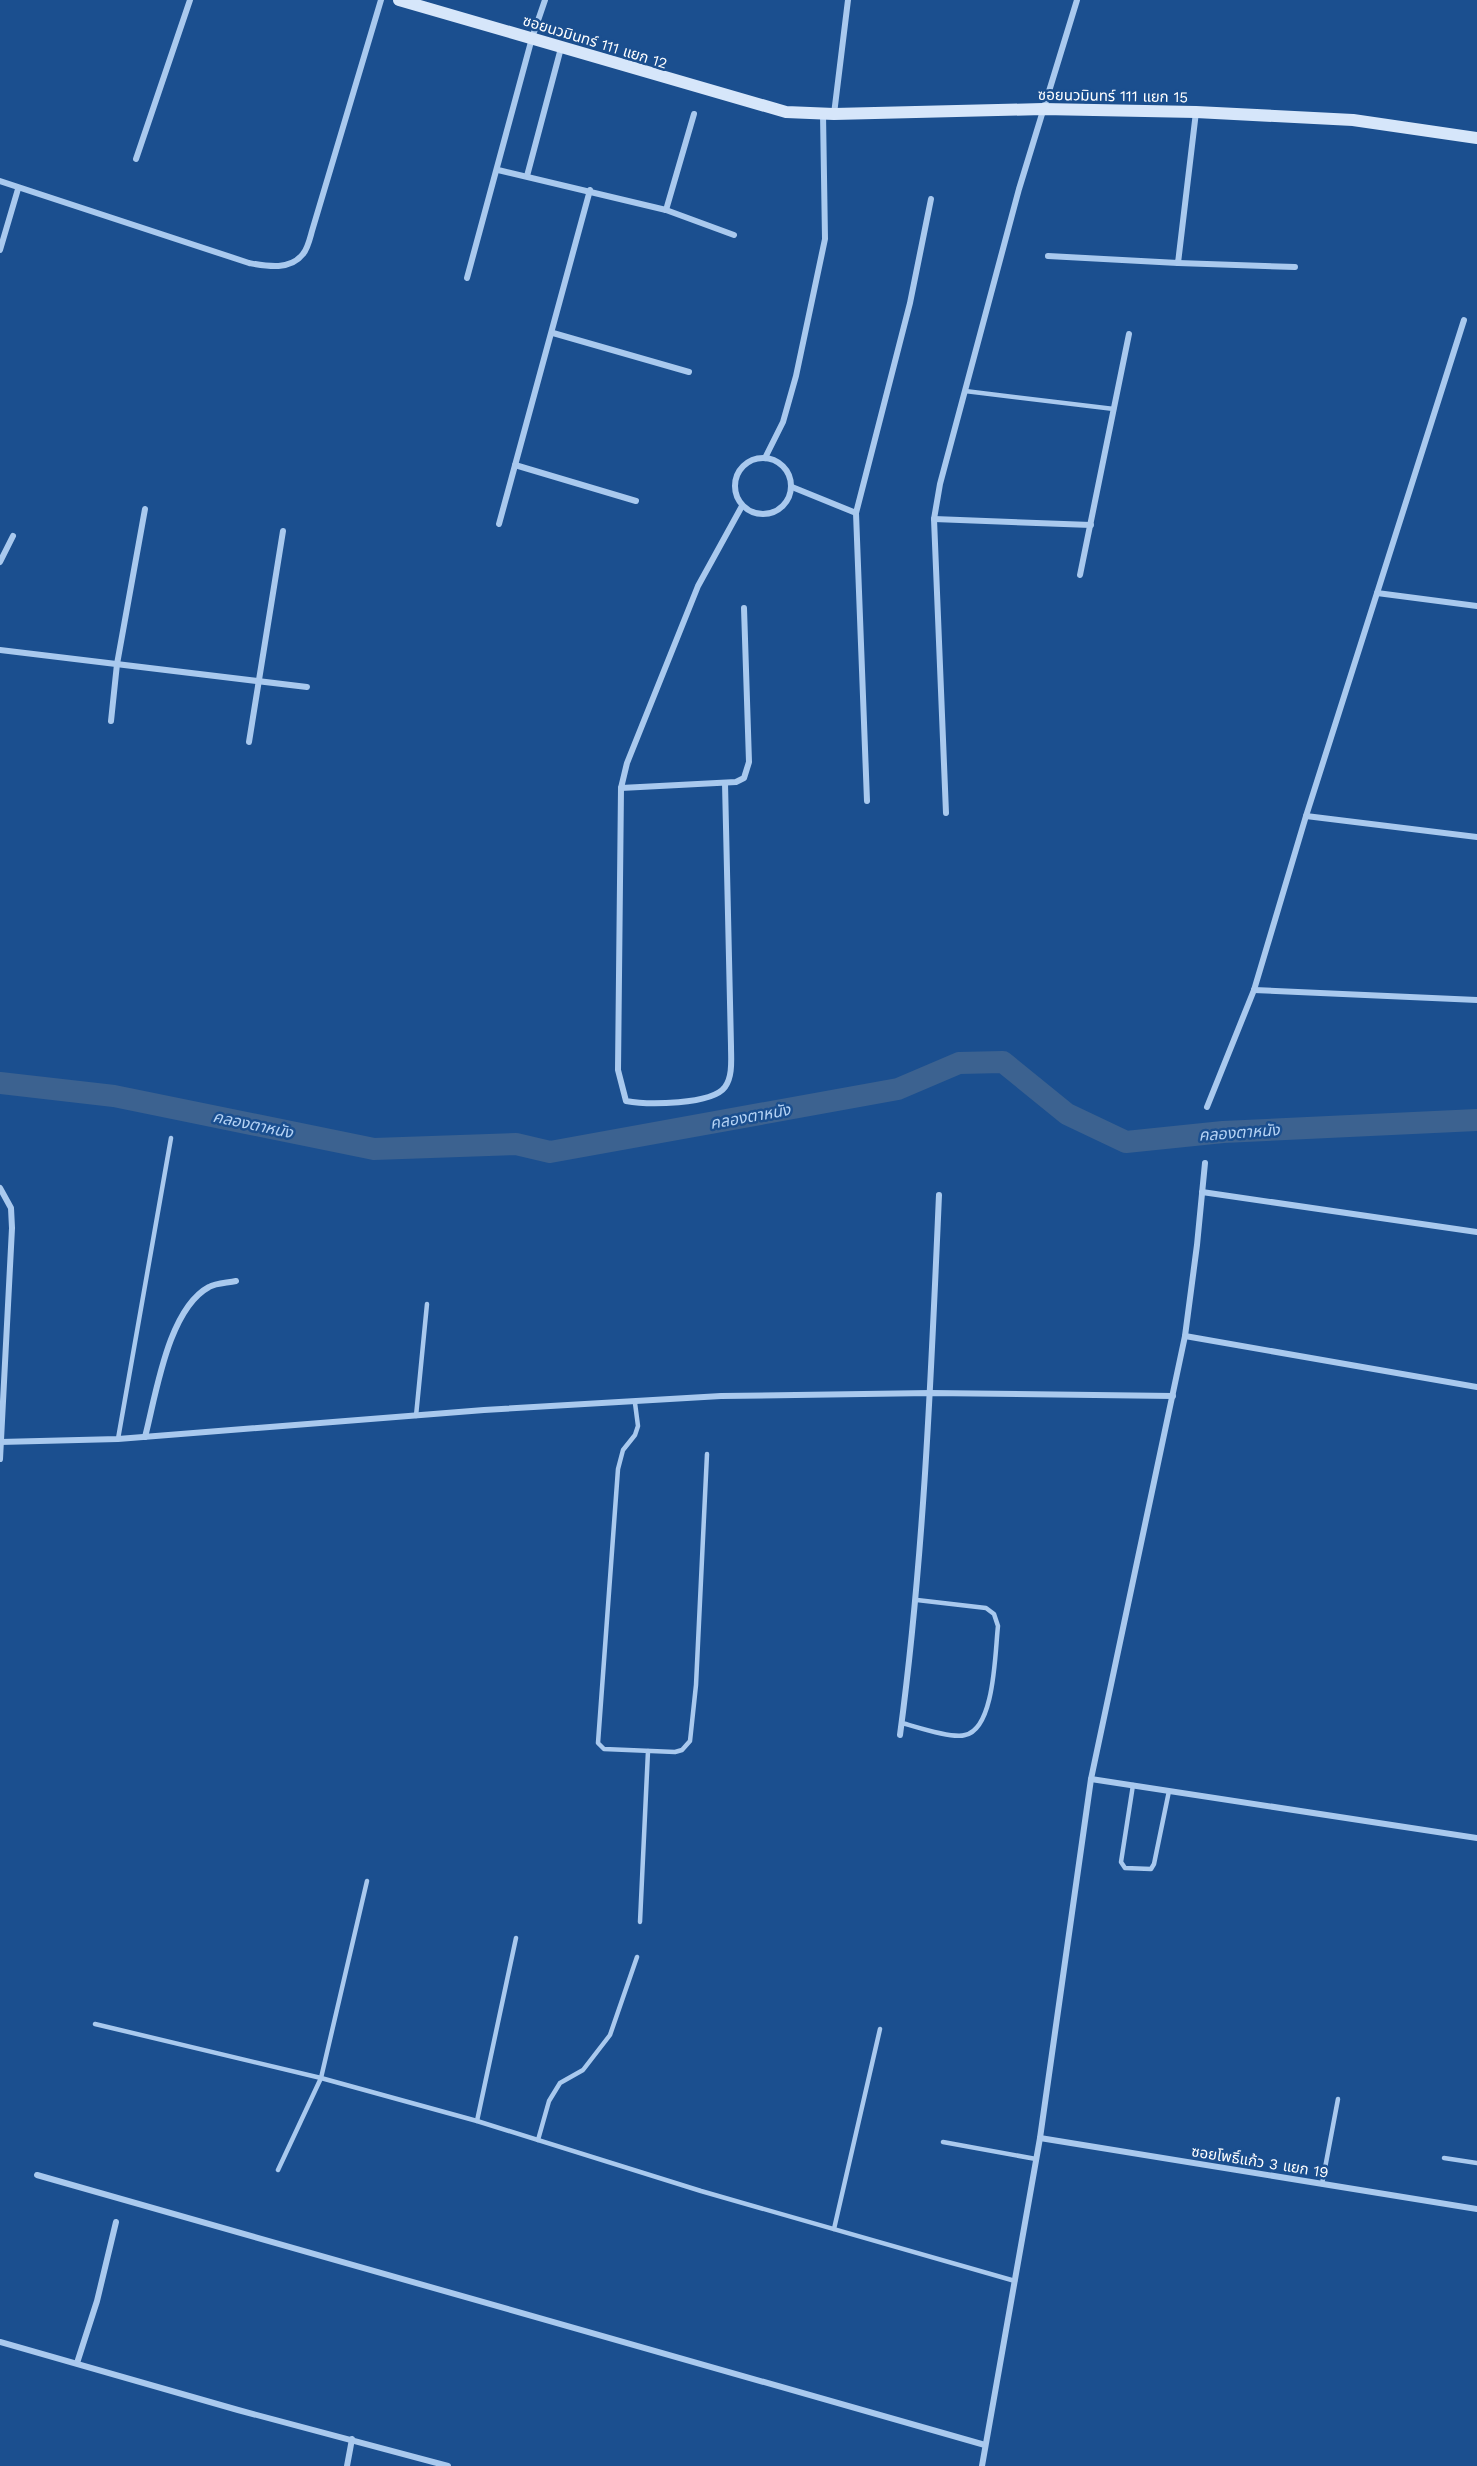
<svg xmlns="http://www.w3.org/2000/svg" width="1477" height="2466" viewBox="0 0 1477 2466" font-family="'Work Sans','Noto Sans Thai',sans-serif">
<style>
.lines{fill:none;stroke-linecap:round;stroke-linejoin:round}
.canal{stroke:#3c6290;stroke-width:22}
.lane{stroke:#a9c9ee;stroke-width:4.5}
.street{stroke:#a9c9ee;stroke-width:6}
.secondary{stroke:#d6e6fa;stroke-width:12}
.labels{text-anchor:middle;stroke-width:5;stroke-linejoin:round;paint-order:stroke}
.street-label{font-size:15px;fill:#fff;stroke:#1b4f8f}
.water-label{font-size:16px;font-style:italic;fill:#b5d3f5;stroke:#1b4f8f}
</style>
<rect width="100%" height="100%" fill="#1b4f8f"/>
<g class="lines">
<polyline class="canal" points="0,1083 114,1096 374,1149 516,1144 550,1152 898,1089 959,1063 1003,1062 1067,1114 1126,1142 1223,1132 1477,1120"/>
<g class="lane">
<polyline points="965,391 1114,409"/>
<polyline points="635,1403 638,1426 635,1435 623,1450 618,1469 598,1743 604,1749 675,1752 682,1750 690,1741 696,1685 707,1454"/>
<polyline points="416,1416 427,1304"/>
<polyline points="118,1439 171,1138"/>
<path d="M902 1723C917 1727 952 1739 965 1735 995 1729 995 1651 998 1626L994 1614 986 1608 917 1600"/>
<polyline points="1133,1785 1121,1862 1125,1868 1151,1869 1154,1864 1169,1791"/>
<polyline points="640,1922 648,1751"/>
<polyline points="95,2024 321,2078 477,2121 701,2191 1015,2281"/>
<polyline points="477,2121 516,1938"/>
<polyline points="538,2140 549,2101 560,2083 583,2070 610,2035 637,1957"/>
<polyline points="943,2142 1036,2159"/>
<polyline points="1444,2158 1477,2163"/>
<polyline points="278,2170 321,2078 367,1881"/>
<polyline points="1322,2184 1338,2099"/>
<polyline points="834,2229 880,2029"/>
</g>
<g class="street">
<polyline points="834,114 848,0"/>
<polyline points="136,159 190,0"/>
<polyline points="498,170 666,210 734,235"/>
<polyline points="527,176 561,48"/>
<path d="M0 181 249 263C266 266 290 271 303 254 308 248 310 238 312 231L381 0"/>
<polyline points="666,210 694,114"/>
<polyline points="0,250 18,189"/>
<polyline points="1048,256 1178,263 1196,112"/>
<polyline points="1178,263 1295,267"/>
<polyline points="467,278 532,38 545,0"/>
<polyline points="553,333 689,372"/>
<circle cx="763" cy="486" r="28"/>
<polyline points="765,458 783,422 796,376 825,239 823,114"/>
<polyline points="515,465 636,501"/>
<polyline points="792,487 856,513"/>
<polyline points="934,519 1091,525"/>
<polyline points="499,524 590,190"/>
<polyline points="0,562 13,536"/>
<polyline points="1080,575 1129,334"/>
<polyline points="1377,593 1477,606"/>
<polyline points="0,650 307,687"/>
<polyline points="111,721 117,664 145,509"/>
<polyline points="249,742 283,531"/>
<path d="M725 783 731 1046C731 1059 733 1076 725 1087 712 1105 647 1105 626 1101L618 1070 621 788 627 763 698 586 742 506"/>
<polyline points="621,788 736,782 744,778 749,762 744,608"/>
<polyline points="867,801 856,513 910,303 931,199"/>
<polyline points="946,813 934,519 940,484 1019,189 1077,0"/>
<polyline points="1306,816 1477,837"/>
<polyline points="1254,990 1477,1000"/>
<polyline points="1207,1107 1254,990 1306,816 1464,320"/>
<polyline points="0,1188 11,1208 12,1228 0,1459"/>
<polyline points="1202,1192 1477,1232"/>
<polyline points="1185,1336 1477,1387"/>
<path d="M145 1437C156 1395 168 1309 209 1287 216 1283 227 1283 236 1281"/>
<polyline points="0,1442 118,1439 484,1410 721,1396 931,1393 1173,1396"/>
<path d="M900 1735C924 1556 931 1376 939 1195"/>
<polyline points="1091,1779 1477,1838"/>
<polyline points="1040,2138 1477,2209"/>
<polyline points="37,2175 985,2445"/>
<polyline points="0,2342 238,2410 448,2466"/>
<polyline points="77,2363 97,2301 116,2222"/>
<polyline points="347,2466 352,2439"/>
<polyline points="982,2466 1040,2138 1091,1779 1185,1336 1197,1245 1205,1163"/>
</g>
<polyline class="secondary" points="399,0 786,112 834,114 1043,109 1196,112 1353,120 1477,138"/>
</g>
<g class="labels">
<g class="street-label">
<text transform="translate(595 42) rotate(17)" y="5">ซอยนวมินทร์ 111 แยก 12</text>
<text transform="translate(1113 96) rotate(1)" y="5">ซอยนวมินทร์ 111 แยก 15</text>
<text transform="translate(1260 2162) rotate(9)" y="5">ซอยโพธิ์แก้ว 3 แยก 19</text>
</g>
<g class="water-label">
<text transform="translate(750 1116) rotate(-10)" y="6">คลองตาหนัง</text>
<text transform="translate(253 1124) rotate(12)" y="6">คลองตาหนัง</text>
<text transform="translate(1239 1132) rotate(-4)" y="6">คลองตาหนัง</text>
</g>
</g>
</svg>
